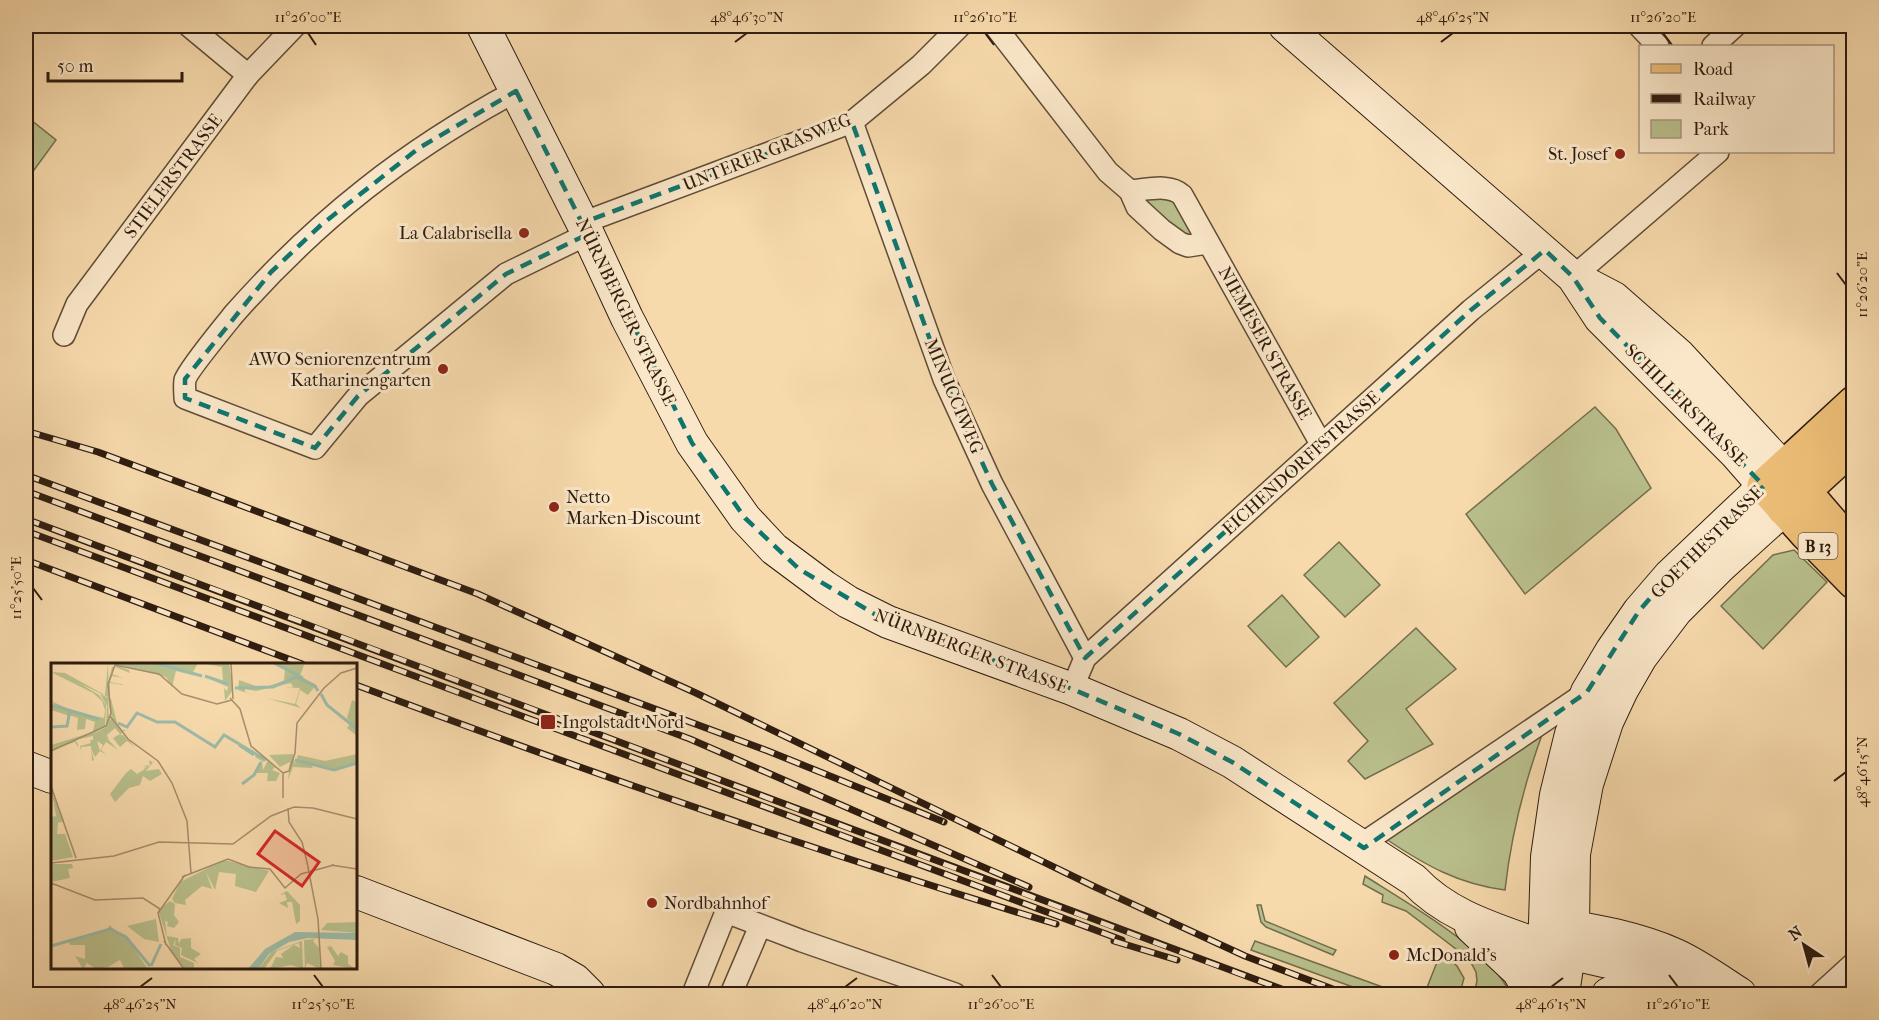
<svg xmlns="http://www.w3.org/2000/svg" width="1879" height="1020" viewBox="0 0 1879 1020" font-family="'IM FELL French Canon',serif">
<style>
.green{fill:#b9c08d;stroke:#746e4e;stroke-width:1.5}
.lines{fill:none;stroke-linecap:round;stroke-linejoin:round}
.street-casing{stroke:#604c36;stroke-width:24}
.secondary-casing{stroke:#2e1c0f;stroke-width:34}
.primary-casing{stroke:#2e1c0f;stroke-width:36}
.street{stroke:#fae7c9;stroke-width:21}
.secondary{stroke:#fae7c9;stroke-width:32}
.primary{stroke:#ecbd76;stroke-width:33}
.rail-casing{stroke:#2e1c0f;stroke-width:7}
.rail{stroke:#fae7c9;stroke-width:4.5;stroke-dasharray:14;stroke-linecap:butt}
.marked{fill:none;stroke:#0f766e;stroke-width:4.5;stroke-dasharray:12 8;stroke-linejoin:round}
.ticks{fill:none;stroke:#2e1c0f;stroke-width:2}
.poi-dot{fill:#8f2418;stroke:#fae7c9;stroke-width:2}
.labels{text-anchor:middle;stroke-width:6;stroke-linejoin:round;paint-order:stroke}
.shield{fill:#fae7c9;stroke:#6b5947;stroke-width:1.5}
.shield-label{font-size:16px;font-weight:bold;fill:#2e1c0f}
.street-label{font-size:18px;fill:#2e1c0f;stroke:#fae7c9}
.poi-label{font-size:18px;fill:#2e1c0f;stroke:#fae7c9;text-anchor:start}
.inset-river{fill:none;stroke:#9dbba8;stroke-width:3}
.inset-road{fill:none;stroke:#a78e6d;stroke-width:1.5}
.view{fill:#d62828;fill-opacity:0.15;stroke:#d62828;stroke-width:3}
.inset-edge{fill:none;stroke:#2e1c0f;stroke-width:3}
.neatline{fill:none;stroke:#2e1c0f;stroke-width:2}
.ticks-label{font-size:15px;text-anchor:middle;fill:#2e1c0f}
</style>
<rect width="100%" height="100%" fill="#f7daac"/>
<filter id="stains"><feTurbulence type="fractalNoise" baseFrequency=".00333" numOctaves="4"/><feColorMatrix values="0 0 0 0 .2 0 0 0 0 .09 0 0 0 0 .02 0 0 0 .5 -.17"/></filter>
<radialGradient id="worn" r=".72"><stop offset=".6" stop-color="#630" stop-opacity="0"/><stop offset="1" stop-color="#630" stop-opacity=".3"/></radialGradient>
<g class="green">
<polygon points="26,116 56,140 26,181"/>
<polygon points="1171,195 1194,229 1193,236 1181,236 1144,201 1146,199"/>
<polygon points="1595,407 1616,429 1651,488 1525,594 1466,514"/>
<polygon points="1339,542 1380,585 1345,617 1304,575"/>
<polygon points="1794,550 1827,582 1763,649 1721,606 1773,555"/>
<polygon points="1282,595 1319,637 1286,667 1248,626"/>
<polygon points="1416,628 1456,669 1406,709 1433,744 1365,779 1348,761 1368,741 1334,703"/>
<path d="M1543 732C1524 784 1511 835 1505 890 1458 884 1425 865 1386 839Z"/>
<path d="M1365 876C1404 901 1494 952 1510 994H1474L1477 981 1476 972 1469 959 1406 911 1382 902 1383 895 1363 884Z"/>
<polygon points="1257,905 1261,905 1265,921 1336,950 1333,955 1266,927 1261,922"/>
<polygon points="1255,941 1402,994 1372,994 1251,950"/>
<polygon points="1441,952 1457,966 1464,978 1461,989 1455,994 1437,994 1426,990"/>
</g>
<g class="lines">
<defs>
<g id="street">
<polyline points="189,26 248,75"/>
<polyline points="995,26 1108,172 1130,191 1137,207 1162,230 1180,243 1188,246 1208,243"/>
<polyline points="1639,26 1658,46"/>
<polyline points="1713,46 1735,26"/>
<path d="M516 91C405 151 318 219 234 314 226 324 187 371 185 380 184 385 185 393 185 398L315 448 358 396 506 274 588 234"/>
<polyline points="852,122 944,379 992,484 1085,658"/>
<path d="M1130 191C1146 190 1169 183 1182 195L1321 444"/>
<polyline points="582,223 852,122 921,65 960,26"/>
<polyline points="1573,277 1718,152"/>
<polyline points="64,335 77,304 248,75 295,26"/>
<polyline points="1072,689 1085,658 1471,310 1545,250"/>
<polyline points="1364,848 1371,838 1587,692"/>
<polyline points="693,994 726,912 802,941 955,994"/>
<polyline points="731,994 760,926"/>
<polyline points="1820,994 1854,963"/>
</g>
<g id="secondary">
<path d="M483 26 588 234 627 318 692 443 745 518 774 549 825 587 848 602 888 622 1072 689 1179 734 1232 762 1414 880C1443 911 1482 925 1522 939 1586 961 1653 970 1720 982"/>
<polyline points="1285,26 1573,277 1600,318 1736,454 1764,486 1670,575 1639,611 1612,650 1587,692 1571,734 1556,795 1547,857 1545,923 1538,994"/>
<polyline points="1574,277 1614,298 1679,355 1800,486"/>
<polyline points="26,767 52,777"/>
<polyline points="356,892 556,969 575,980 589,994"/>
<path d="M1554 924C1595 930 1638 938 1676 955 1698 965 1720 981 1740 994"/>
<polyline points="1471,927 1518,971 1531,994"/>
<polyline points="1563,994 1573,927 1574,854 1587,784 1607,722 1622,690 1641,657 1676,611 1720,567 1784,509"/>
<polyline points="1608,994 1635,981 1663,973"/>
</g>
<g id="primary">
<polyline points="1854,403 1764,486 1807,534 1854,582"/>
<polyline points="1804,491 1854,549"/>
<polyline points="1784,509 1854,445"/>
</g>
</defs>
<use href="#street" class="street-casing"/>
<use href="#secondary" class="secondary-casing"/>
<use href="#primary" class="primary-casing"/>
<use href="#street" class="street"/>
<use href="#secondary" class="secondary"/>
<use href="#primary" class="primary"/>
<defs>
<g id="rail">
<polyline points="26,431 98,452 478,594 696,693 1093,886 1245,956 1346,994"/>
<polyline points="26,475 768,751 944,822"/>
<polyline points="26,491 690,739 1029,887"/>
<path d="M26 519C449 676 871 839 1295 994"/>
<polyline points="26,531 1122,940"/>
<polyline points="26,560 302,664"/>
<path d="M356 685C587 772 820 853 1056 924"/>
<polyline points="1114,941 1177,960"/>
</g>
</defs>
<use href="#rail" class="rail-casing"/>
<use href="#rail" class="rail"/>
</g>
<path class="marked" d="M516 91 582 223 852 122 944 379 992 484 1085 658 1471 310 1545 250 1573 277 1600 318 1764 486 1670 575 1639 611 1587 692 1364 848 1232 762 1179 734 1072 689 888 622 799 569 745 518 692 443 588 234 506 274 358 396 315 448 185 398V379L271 272 321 225 419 148Z"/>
<path class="ticks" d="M308 33 316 45M985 33 994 45M1663 33 1672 45M735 42 747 33M1441 42 1453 33M1837 273 1846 285M33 588 42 600M1834 781 1846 772M314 975 323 987M992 975 1001 987M1669 975 1678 987M140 987 152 978M845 987 857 978M1551 987 1563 978"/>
<g class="poi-dot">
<circle cx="1620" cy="154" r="6"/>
<circle cx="524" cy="233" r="6"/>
<circle cx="443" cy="369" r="6"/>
<circle cx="554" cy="507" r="6"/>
<rect x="540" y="714" width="16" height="16" rx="3"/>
<circle cx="652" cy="903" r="6"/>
<circle cx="1394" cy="955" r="6"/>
</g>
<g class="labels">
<rect class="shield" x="1798.5" y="533" width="39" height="26" rx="4.5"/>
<g class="shield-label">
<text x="1818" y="552">B 13</text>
</g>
<g class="street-label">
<text transform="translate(767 152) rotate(-22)" y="6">UNTERER GRASWEG</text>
<text transform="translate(173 176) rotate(-53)" y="6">STIELERSTRASSE</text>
<text transform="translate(626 312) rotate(64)" y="6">NÜRNBERGER STRASSE</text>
<text transform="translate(1265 343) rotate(61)" y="6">NIEMESER STRASSE</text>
<text transform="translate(954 396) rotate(67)" y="6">MINUCCIWEG</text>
<text transform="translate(1686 405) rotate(45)" y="6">SCHILLERSTRASSE</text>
<text transform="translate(1301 463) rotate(-42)" y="6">EICHENDORFFSTRASSE</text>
<text transform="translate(1707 542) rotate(-45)" y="6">GOETHESTRASSE</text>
<text transform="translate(971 651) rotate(21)" y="6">NÜRNBERGER STRASSE</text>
</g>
<g class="poi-label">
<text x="1608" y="160" text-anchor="end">St. Josef</text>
<text x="512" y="239" text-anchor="end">La Calabrisella</text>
<text x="431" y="365" text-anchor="end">AWO Seniorenzentrum<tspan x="431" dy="21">Katharinengarten</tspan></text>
<text x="566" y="503">Netto<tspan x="566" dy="21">Marken-Discount</tspan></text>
<text x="562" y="728">Ingolstadt Nord</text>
<text x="664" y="909">Nordbahnhof</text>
<text x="1406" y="961">McDonald's</text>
</g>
</g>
<g transform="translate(51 663)">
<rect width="306" height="306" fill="#f7daac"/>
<path d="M57 0 58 33V17L61 4 67 3 78 7 79 10 64 4 61 11 72 15 61 13 59 19 75 22 59 20V35L30 21 48 32 55 42 54 63 42 71 55 64 56 43 49 31 60 36 66 60 71 67H75L71 69 60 52 57 36 58 56H61L71 70 69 72H72L85 85 76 78 69 84 62 75 69 71 64 65 56 72 58 77 51 70 67 87 55 79 50 87 56 92 49 88 52 82 46 78 49 88 44 94 40 86 43 97 41 98 40 83 30 84V88L29 83 40 80 39 77H42V73L24 77 27 81V84L24 79 0 87V82L42 69 44 59 35 56 34 66 26 67 27 55 18 52 16 64H0L16 63V52L0 47V43H5L0 38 26 50 53 55 54 47 51 38 42 30 0 9 14 10 54 32ZM59 0H110L116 4 115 0H147L141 11 145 13 125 8 121 24 115 14ZM151 0H178L182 27 174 38 173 25 176 28 177 24 157 15 172 19 171 4ZM223 0 253 2 249 13 265 22 257 32 249 27 245 41 250 45 215 35 244 41 249 25 234 24H242L240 20 205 28 194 26V29L211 35 187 27 188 17 211 25 233 18 234 6ZM301 37 306 39V73L296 65 300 60 296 55ZM206 91 216 97 211 99 212 107 217 97 224 104 221 107 229 110 225 118H216L217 110H204L211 98 204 94ZM242 91 244 101 247 92 274 98 306 91V99L284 108 260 101 262 105 242 104 237 117 239 99 229 104 218 92ZM98 97 101 99V100L104 97 95 108 108 106 111 111 99 118 92 113 89 122 78 125 64 139 59 131 75 110 80 106 86 111 94 106 92 104 96 106 93 103 97 105 94 102 99 103ZM0 125 13 158 7 160 6 171H14L22 194 0 198V154L5 153ZM173 197 218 208 205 229 184 223 185 211 168 209 164 227 155 209 161 226 151 223 134 237 135 242 124 240 121 236 129 219ZM0 201H21L22 205 17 206 19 215 0 219ZM236 228 249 242V258L245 261 241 239H236L237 245 228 240 236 237 234 231 229 232ZM119 238 124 241 123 252 128 259 123 265 116 263 117 259 114 258 116 273 127 275 128 281 130 276 140 275V285L150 291 143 296 147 300 130 292 131 285 124 282 125 276 122 282 129 285V294L143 300V306H134L121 290 107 247ZM105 256 108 279 93 276 76 263ZM306 259V270L270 267 276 260ZM58 262 78 278 96 305H73L69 297 57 304 45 306 36 300 32 306 24 293 34 296V282H19L17 278 57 267ZM264 276 262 278 268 285 269 306 256 300 254 306 253 277ZM251 278 252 306 240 302 219 306 225 294 232 295 230 291 243 282 249 285 248 280 226 288 213 306H207L221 289ZM280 283 287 293 290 289 297 293V301L304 306 282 302 284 298 276 284Z" fill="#b9c08d"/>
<path d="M244 269 306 270V277L257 275 238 279 218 291 207 306H197L214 286Z" fill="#9dbba8"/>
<path class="inset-river" d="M105 0 151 13M223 0 252 15M154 13 177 21M184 25 222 24 245 14 264 23 267 28M270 31 276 42 306 66M0 42 48 56M67 60 76 64 86 50 106 59H124L164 84 173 72 215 97M0 64 16 63 19 48M188 82 203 92M244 97 283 107 306 100M191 121 203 112 210 99M0 283 59 266 75 274 99 303M100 303 110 281"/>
<path class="inset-road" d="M180 0 182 36M179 35 189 46 200 83 232 110V135M59 53 77 76 107 98 121 120 136 158 140 210M0 88 55 63 60 50 57 21 64 2 108 11 131 31 166 41 181 37M232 110 238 108 244 90 246 60 273 25 290 10 306 5M0 123 25 195M237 145 238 159 251 179 256 199 267 256 270 306M0 200 63 193 108 179 182 181 220 153 243 144 262 145 306 156M280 202 306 206M131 214 177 196 198 204 219 206 234 225 250 211 283 202M0 220 44 237 92 235 109 246M113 278 133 306M115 282 107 250 134 212"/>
<path class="view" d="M224 168 268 199 251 223 207 191Z"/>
<rect width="306" height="306" class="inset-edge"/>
</g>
<rect width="1879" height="1020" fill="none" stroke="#f7daac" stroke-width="66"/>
<rect x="1639" y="45" width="195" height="108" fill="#fae7c9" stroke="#a8967f" stroke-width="1.5"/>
<rect x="1651" y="64" width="30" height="9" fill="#ecbd76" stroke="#a8967f" stroke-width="1.5"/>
<text x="1693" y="75" font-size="18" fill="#2e1c0f">Road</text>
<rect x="1651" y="94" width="30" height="9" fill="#2e1c0f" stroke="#a8967f" stroke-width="1.5"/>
<text x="1693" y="105" font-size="18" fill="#2e1c0f">Railway</text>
<rect x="1651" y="120" width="30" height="18" fill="#b9c08d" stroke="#a8967f" stroke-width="1.5"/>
<text x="1693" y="135" font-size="18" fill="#2e1c0f">Park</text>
<g transform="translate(1804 945) rotate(324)" stroke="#fae7c9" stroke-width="4.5" paint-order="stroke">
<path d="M0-4.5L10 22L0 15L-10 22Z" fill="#2e1c0f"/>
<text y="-9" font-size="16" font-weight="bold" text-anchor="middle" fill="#2e1c0f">N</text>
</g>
<path d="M48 72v9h134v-9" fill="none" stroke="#2e1c0f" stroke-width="3"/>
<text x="57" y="72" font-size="18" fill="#2e1c0f" stroke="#fae7c9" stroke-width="4.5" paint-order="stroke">50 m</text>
<rect x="33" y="33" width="1813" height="954" class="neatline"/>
<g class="ticks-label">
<text x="308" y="22">11°26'00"E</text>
<text x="747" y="22">48°46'30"N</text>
<text x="985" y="22">11°26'10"E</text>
<text x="1453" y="22">48°46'25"N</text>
<text x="1663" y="22">11°26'20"E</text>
<text transform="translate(1862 285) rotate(-90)" y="5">11°26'20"E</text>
<text transform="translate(16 588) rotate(-90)" y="5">11°25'50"E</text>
<text transform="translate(1862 772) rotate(-90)" y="5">48°46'15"N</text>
<text x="140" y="1009">48°46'25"N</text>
<text x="323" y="1009">11°25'50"E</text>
<text x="845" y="1009">48°46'20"N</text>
<text x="1001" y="1009">11°26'00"E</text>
<text x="1551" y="1009">48°46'15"N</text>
<text x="1678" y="1009">11°26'10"E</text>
</g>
<rect width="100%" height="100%" filter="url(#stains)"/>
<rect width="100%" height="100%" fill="url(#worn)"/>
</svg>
